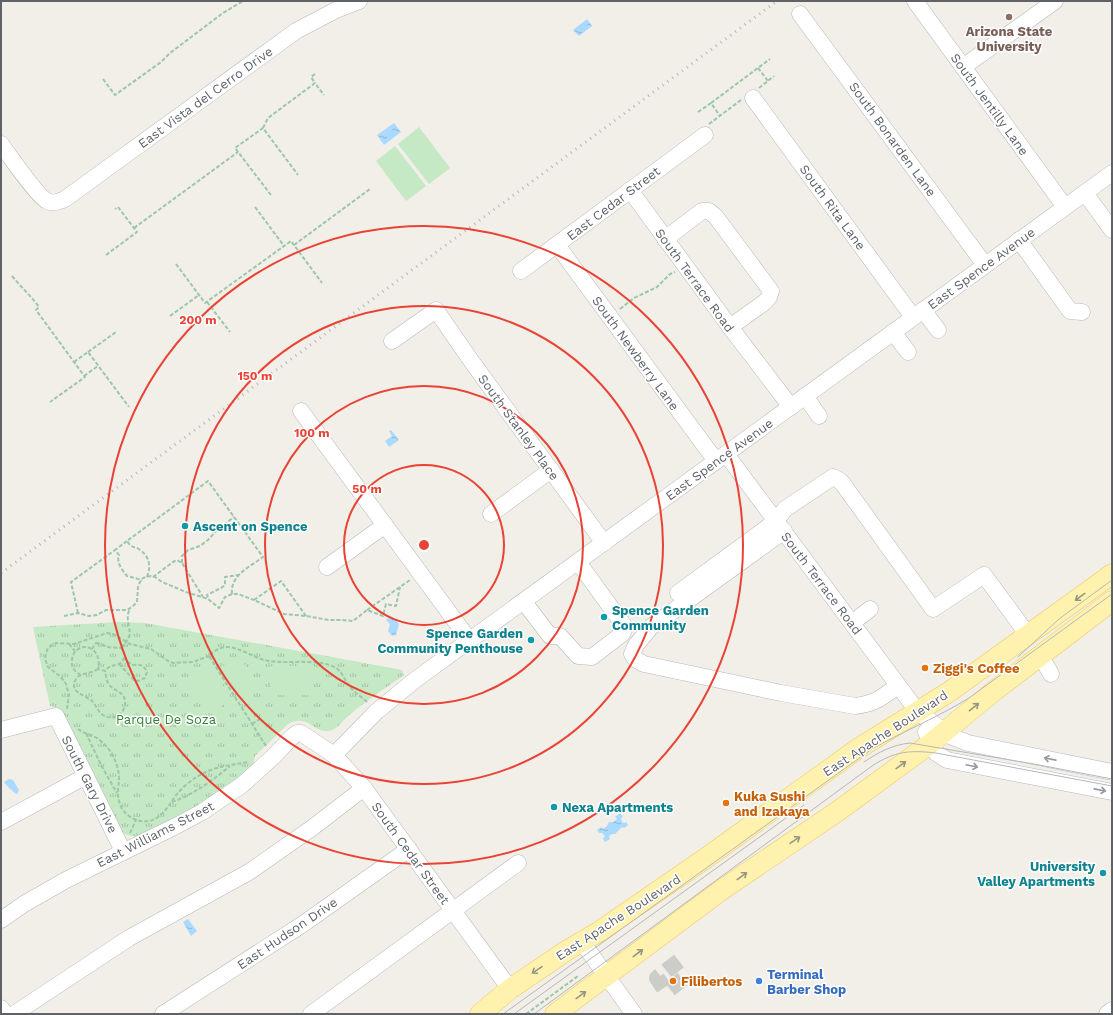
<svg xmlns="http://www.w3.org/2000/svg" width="1113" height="1015" viewBox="0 0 1113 1015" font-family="'Work Sans',sans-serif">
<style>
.park{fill:url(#park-tufts)}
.pitch{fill:#c5e8c5}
.water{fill:url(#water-ripples)}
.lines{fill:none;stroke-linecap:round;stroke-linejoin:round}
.minor-tunnel{stroke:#ccccc8;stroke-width:16;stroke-dasharray:16 8;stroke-linecap:butt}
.minor-casing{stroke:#b5b8bc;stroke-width:17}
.major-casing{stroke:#f2c960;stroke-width:21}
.path{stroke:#9cc7a9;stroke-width:2;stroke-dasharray:4 2;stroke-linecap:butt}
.minor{stroke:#fff;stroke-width:16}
.major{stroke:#fff2af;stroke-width:20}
.tram{stroke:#b6b7b8;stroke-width:1}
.rail{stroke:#b6b7b8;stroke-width:3;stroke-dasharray:1 5;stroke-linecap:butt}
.oneway{stroke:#979581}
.oneway2{stroke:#979a9d}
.ring{fill:none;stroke:#ea4335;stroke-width:2}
.education-dot{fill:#8d6e63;stroke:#fff;stroke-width:1.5}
.culture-dot{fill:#0f9aa8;stroke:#fff;stroke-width:1.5}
.food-dot{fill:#e8710a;stroke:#fff;stroke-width:1.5}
.shop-dot{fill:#3f7fe0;stroke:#fff;stroke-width:1.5}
.labels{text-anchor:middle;stroke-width:3;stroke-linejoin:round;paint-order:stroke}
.education-label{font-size:13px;font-weight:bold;fill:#785e54;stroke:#fff}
.street-label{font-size:13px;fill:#5f6368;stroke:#fff}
.culture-label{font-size:13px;font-weight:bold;fill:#0d838f;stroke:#fff;text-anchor:start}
.food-label{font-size:13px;font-weight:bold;fill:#c56008;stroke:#fff;text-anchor:start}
.park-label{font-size:13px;fill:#348238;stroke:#fff}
.shop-label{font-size:13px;font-weight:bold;fill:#366cbe;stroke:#fff;text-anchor:start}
.centre{fill:#ea4335;stroke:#fff;stroke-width:2}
.ring-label{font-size:12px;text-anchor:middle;font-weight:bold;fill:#ea4335;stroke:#fff;stroke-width:3;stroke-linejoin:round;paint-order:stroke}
</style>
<defs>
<pattern id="park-tufts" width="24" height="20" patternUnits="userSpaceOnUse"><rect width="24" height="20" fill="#c5e8c5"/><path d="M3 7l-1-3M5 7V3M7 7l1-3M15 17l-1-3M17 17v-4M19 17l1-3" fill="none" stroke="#a3c0a4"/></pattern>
<pattern id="water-ripples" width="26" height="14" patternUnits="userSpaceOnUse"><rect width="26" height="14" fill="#aadaff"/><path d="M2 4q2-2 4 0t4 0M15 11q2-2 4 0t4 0" fill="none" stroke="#8eb4d2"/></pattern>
</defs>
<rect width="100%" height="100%" fill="#f1efe8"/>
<path class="park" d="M118 622 145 623 359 662 402 670 404 675C384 689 364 702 346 718 341 723 336 730 329 731 314 734 308 713 288 724L255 756 253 765 241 777 194 809 142 834C135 837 128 837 122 832L70 730 63 712 56 707 50 706 33 627Z"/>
<g class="pitch">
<polygon points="419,127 450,168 429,184 398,144"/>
<polygon points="395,146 426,186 406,201 376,161"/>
<polygon points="239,656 259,686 241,698 221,667"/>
<polygon points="210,664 232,700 210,713 188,678"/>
<rect x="271" y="666" width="38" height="29"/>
</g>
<g class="water">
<polygon points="587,19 592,26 579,36 573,30"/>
<polygon points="394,123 401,132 384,145 377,135"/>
<polygon points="391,430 399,440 389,447 385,441 392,436 389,431"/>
<polygon points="389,618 395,619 399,624 396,635 392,636 388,631 390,624 386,620"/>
<path d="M9 779 13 780 19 790 17 794C15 794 5 784 4 782Z"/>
<polygon points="620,813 623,817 621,818 622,822 625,823 626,822 628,825 624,828 622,827 615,834 612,834 609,836 610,839 605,842 603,839 605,836 602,833 599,833 597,830 601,827 603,829 607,826 609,822 613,822 617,819 615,817"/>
<polygon points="188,919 197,931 191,936 183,922"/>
</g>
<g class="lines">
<polyline class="minor-tunnel" points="679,961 657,978 665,990 667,991 689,974"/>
<defs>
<g id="minor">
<polyline points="915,1 1065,207"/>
<polyline points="800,14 985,265"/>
<polyline points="963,67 1055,1"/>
<polyline points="753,98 913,317"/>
<path d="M1 144C9 155 37 196 47 201 53 204 58 202 65 199L296 31 336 10 359 1"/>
<polyline points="630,190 730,327 791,407"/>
<polyline points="1085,193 1112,230"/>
<polyline points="665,239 702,211 709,211 716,217 771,291 769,297 765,302 730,327"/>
<polyline points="1019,240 1070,311 1082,312"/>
<polyline points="557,245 716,461"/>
<polyline points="521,271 705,135"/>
<polyline points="923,310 938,330"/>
<polyline points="893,332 908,352"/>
<polyline points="392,341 436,310 472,362 604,543"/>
<polyline points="805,396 819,416"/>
<polyline points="301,411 470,641"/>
<polyline points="726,454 918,712 950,736 968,743 1112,772"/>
<polyline points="491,514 551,470"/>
<path d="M784 531 651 627 636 645 632 654 635 659 644 664 781 693 855 706C875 704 882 697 898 686"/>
<polyline points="327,567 385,525"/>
<polyline points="678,593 776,521 785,509 833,477 839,480 843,484 933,609 984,575 1028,635"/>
<polyline points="524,602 550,636 560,636 578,656 592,657 622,634 625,627 578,562"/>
<polyline points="852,623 870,609"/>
<polyline points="1040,655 1051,674"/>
<polyline points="1,730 56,716 123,851"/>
<polyline points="926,732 936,753 947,760 1112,792"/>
<polyline points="334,755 376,712 415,680 1112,173"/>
<polyline points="1,822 86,776"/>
<polyline points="1,920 24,904 66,880 176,826 202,812 242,785 274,756 292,737 297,733 301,733 334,755 364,788 510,989"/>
<polyline points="582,942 634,1014"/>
<polyline points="1,1008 5,1014"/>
<polyline points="14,1014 129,938 249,872 312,828 364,788"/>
<polyline points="163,1014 303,924 409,849"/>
<polyline points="311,1014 518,863"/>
<polyline points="1107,1014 1112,1010"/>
</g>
<g id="major">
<polyline points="480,1014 510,989 566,951 600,931 706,858 856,750 949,692 1112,574"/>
<polyline points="555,1014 723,889 838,811 931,743 994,691 1112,601"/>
</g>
</defs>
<use href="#minor" class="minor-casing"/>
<use href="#major" class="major-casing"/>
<g class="path">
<polyline points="758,68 768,81"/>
<polyline points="315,74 311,77 315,83"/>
<polyline points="103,79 115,95 161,62 170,53 223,13 243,1"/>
<polyline points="759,88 774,76"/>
<polyline points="711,103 770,59"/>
<polyline points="698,112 711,103 720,116"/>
<polyline points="709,124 741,100"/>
<polyline points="263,128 268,118 315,83 324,95"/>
<polyline points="271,195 235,148 263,128 298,175"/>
<polyline points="255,207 284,246"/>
<polyline points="134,228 238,152"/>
<polyline points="294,245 370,189"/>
<polyline points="106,255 137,232 118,207 115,209"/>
<polyline points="176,264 205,303 291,241 322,283"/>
<path d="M12 276C21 287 31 296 39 307L36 310 85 377 50 402"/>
<polyline points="207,302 230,332"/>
<polyline points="620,309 634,298 657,287 670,274 675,272"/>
<polyline points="170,316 199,295"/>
<polyline points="88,352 116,332"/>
<polyline points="74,362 88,352 129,407"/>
<polyline points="84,376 98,366"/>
<path d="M127 541 115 550 119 555C116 562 122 570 127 576L142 580"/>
<polyline points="182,563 182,556 188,550 200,546 208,540 217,530 234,517"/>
<path d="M147 577C151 567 150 557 140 550 134 545 133 550 127 541L208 481 263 557C250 567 230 575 232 594H238L254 600"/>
<polyline points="153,577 173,562 177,560 182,563 203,597"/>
<polyline points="232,594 225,597 219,608 208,599 207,595 221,588 225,585 225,577 238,575"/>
<polyline points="367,610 410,580"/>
<polyline points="78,613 71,582 115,550"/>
<polyline points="64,616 78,613 89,616 97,615 106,610 127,610 132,607 137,602 138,587 140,582 143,578 151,576 155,577 162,582 186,592 208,599"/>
<polyline points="306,616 281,581 254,600 284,614 306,616 329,620 341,620 353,621 367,610 383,616 386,604 396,606 400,587"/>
<path d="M96 643C101 643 104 646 108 647 115 649 126 644 124 657 124 659 122 663 119 664 111 667 111 664 105 671L98 669C100 661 98 654 92 649Z"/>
<polyline points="69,644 75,651"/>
<path d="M122 648C124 645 127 641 129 637 132 631 124 618 130 609"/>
<path d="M119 664 134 680 138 681 145 678 147 672C144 665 140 664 132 665L124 658"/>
<path d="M98 669C91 674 79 673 76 679 68 692 85 695 92 701 96 705 98 712 103 715 113 722 125 714 125 703 126 691 113 692 108 683 106 680 106 675 105 671"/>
<path d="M81 675C71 670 70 663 74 653 79 647 85 645 92 649"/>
<polyline points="67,709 69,695 66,684 61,677 48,667 45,659 47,650 51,646 56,643 74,644 107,633 113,634 130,644 151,649 168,661 173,663 193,662 209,656"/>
<polyline points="252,724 260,719"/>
<path d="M78 729C83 733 89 734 95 737 109 745 118 761 119 777 119 788 116 793 120 804 122 811 128 816 134 819 157 828 166 809 177 794 182 788 189 782 195 778 214 766 227 766 248 762"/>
<polyline points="86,733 102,767 117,793"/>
<path d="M266 746 209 656C214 651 220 647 228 647 242 648 255 659 269 661 287 664 320 658 336 668 343 672 345 682 351 688 355 693 362 697 367 702"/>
<path d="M172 802C193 795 213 780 230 766"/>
<polyline points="130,833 136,820"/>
<polyline points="526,1014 578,976"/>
</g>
<use href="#minor" class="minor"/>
<use href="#major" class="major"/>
<g class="tram">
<polyline points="1018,657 1059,619 1112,580"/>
<path d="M864 762C879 752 892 745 910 743L1034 764 1112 779"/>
<path d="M503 1014 872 749C904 731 938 717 969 698L1112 594"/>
<polyline points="514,1014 804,805"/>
<path d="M534 1014 872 766C895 751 910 750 936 753L1112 786"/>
</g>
<polyline class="rail" points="1,573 777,1"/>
</g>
<defs><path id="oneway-shaft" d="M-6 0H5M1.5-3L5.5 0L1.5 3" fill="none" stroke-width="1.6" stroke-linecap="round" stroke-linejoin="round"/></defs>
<g class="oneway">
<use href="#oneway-shaft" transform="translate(1080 597) rotate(144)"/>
<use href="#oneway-shaft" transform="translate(974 707) rotate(-39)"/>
<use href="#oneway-shaft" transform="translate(901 765) rotate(-36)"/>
<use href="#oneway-shaft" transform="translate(795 840) rotate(-34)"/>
<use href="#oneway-shaft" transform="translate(742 876) rotate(-36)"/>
<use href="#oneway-shaft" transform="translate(638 953) rotate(-37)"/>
<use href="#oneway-shaft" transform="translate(537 970) rotate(146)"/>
<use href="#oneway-shaft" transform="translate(581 995) rotate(-36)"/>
</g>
<g class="oneway2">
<use href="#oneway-shaft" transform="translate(1050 759) rotate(-169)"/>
<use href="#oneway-shaft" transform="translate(972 766) rotate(12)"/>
<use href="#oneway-shaft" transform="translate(1100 790) rotate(11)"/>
</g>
<g class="ring">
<circle cx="424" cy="545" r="80"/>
<circle cx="424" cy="545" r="159"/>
<circle cx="424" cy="545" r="239"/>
<circle cx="424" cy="545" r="319"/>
</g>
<circle class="education-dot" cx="1009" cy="17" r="4"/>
<g class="culture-dot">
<circle cx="185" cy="526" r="4"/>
<circle cx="604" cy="617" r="4"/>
<circle cx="531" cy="640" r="4"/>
<circle cx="554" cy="807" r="4"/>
<circle cx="1103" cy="873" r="4"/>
</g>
<g class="food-dot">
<circle cx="925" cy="668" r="4"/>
<circle cx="726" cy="803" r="4"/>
<circle cx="673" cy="981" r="4"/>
</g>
<circle class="shop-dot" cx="759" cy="981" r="4"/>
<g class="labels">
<g class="education-label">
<text x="1009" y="36">Arizona State<tspan x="1009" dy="15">University</tspan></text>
</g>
<g class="street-label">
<text transform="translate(205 97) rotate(-36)" y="5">East Vista del Cerro Drive</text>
<text transform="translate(990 104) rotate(54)" y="5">South Jentilly Lane</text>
<text transform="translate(893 139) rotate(54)" y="5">South Bonarden Lane</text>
<text transform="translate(613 203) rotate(-37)" y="5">East Cedar Street</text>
<text transform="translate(833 207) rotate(54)" y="5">South Rita Lane</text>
<text transform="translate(981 268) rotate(-36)" y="5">East Spence Avenue</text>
<text transform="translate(695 280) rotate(54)" y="5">South Terrace Road</text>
<text transform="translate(636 353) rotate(54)" y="5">South Newberry Lane</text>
<text transform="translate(519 427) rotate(54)" y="5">South Stanley Place</text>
<text transform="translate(719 459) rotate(-36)" y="5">East Spence Avenue</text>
<text transform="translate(822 583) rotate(53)" y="5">South Terrace Road</text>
<text transform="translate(885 733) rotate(-33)" y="5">East Apache Boulevard</text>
<text transform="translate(90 784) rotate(63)" y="5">South Gary Drive</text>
<text transform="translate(155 834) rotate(-27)" y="5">East Williams Street</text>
<text transform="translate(411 853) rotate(54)" y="5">South Cedar Street</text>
<text transform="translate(618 917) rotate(-33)" y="5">East Apache Boulevard</text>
<text transform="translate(287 933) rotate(-34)" y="5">East Hudson Drive</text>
</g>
<g class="culture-label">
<text x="193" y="531">Ascent on Spence</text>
<text x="612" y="615">Spence Garden<tspan x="612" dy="15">Community</tspan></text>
<text x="523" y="638" text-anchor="end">Spence Garden<tspan x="523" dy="15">Community Penthouse</tspan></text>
<text x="562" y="812">Nexa Apartments</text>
<text x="1095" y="871" text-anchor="end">University<tspan x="1095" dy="15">Valley Apartments</tspan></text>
</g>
<g class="food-label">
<text x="933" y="673">Ziggi's Coffee</text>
<text x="734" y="801">Kuka Sushi<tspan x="734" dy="15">and Izakaya</tspan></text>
<text x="681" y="986">Filibertos</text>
</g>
<g class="park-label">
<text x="166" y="724">Parque De Soza</text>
</g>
<g class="shop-label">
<text x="767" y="979">Terminal<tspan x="767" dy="15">Barber Shop</tspan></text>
</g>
</g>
<circle cx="424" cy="545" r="6" class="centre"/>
<g class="ring-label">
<text x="198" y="324">200 m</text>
<text x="255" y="380">150 m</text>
<text x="312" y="437">100 m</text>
<text x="367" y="493">50 m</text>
</g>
<rect width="1113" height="1015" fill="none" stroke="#5f6368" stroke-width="4"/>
</svg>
